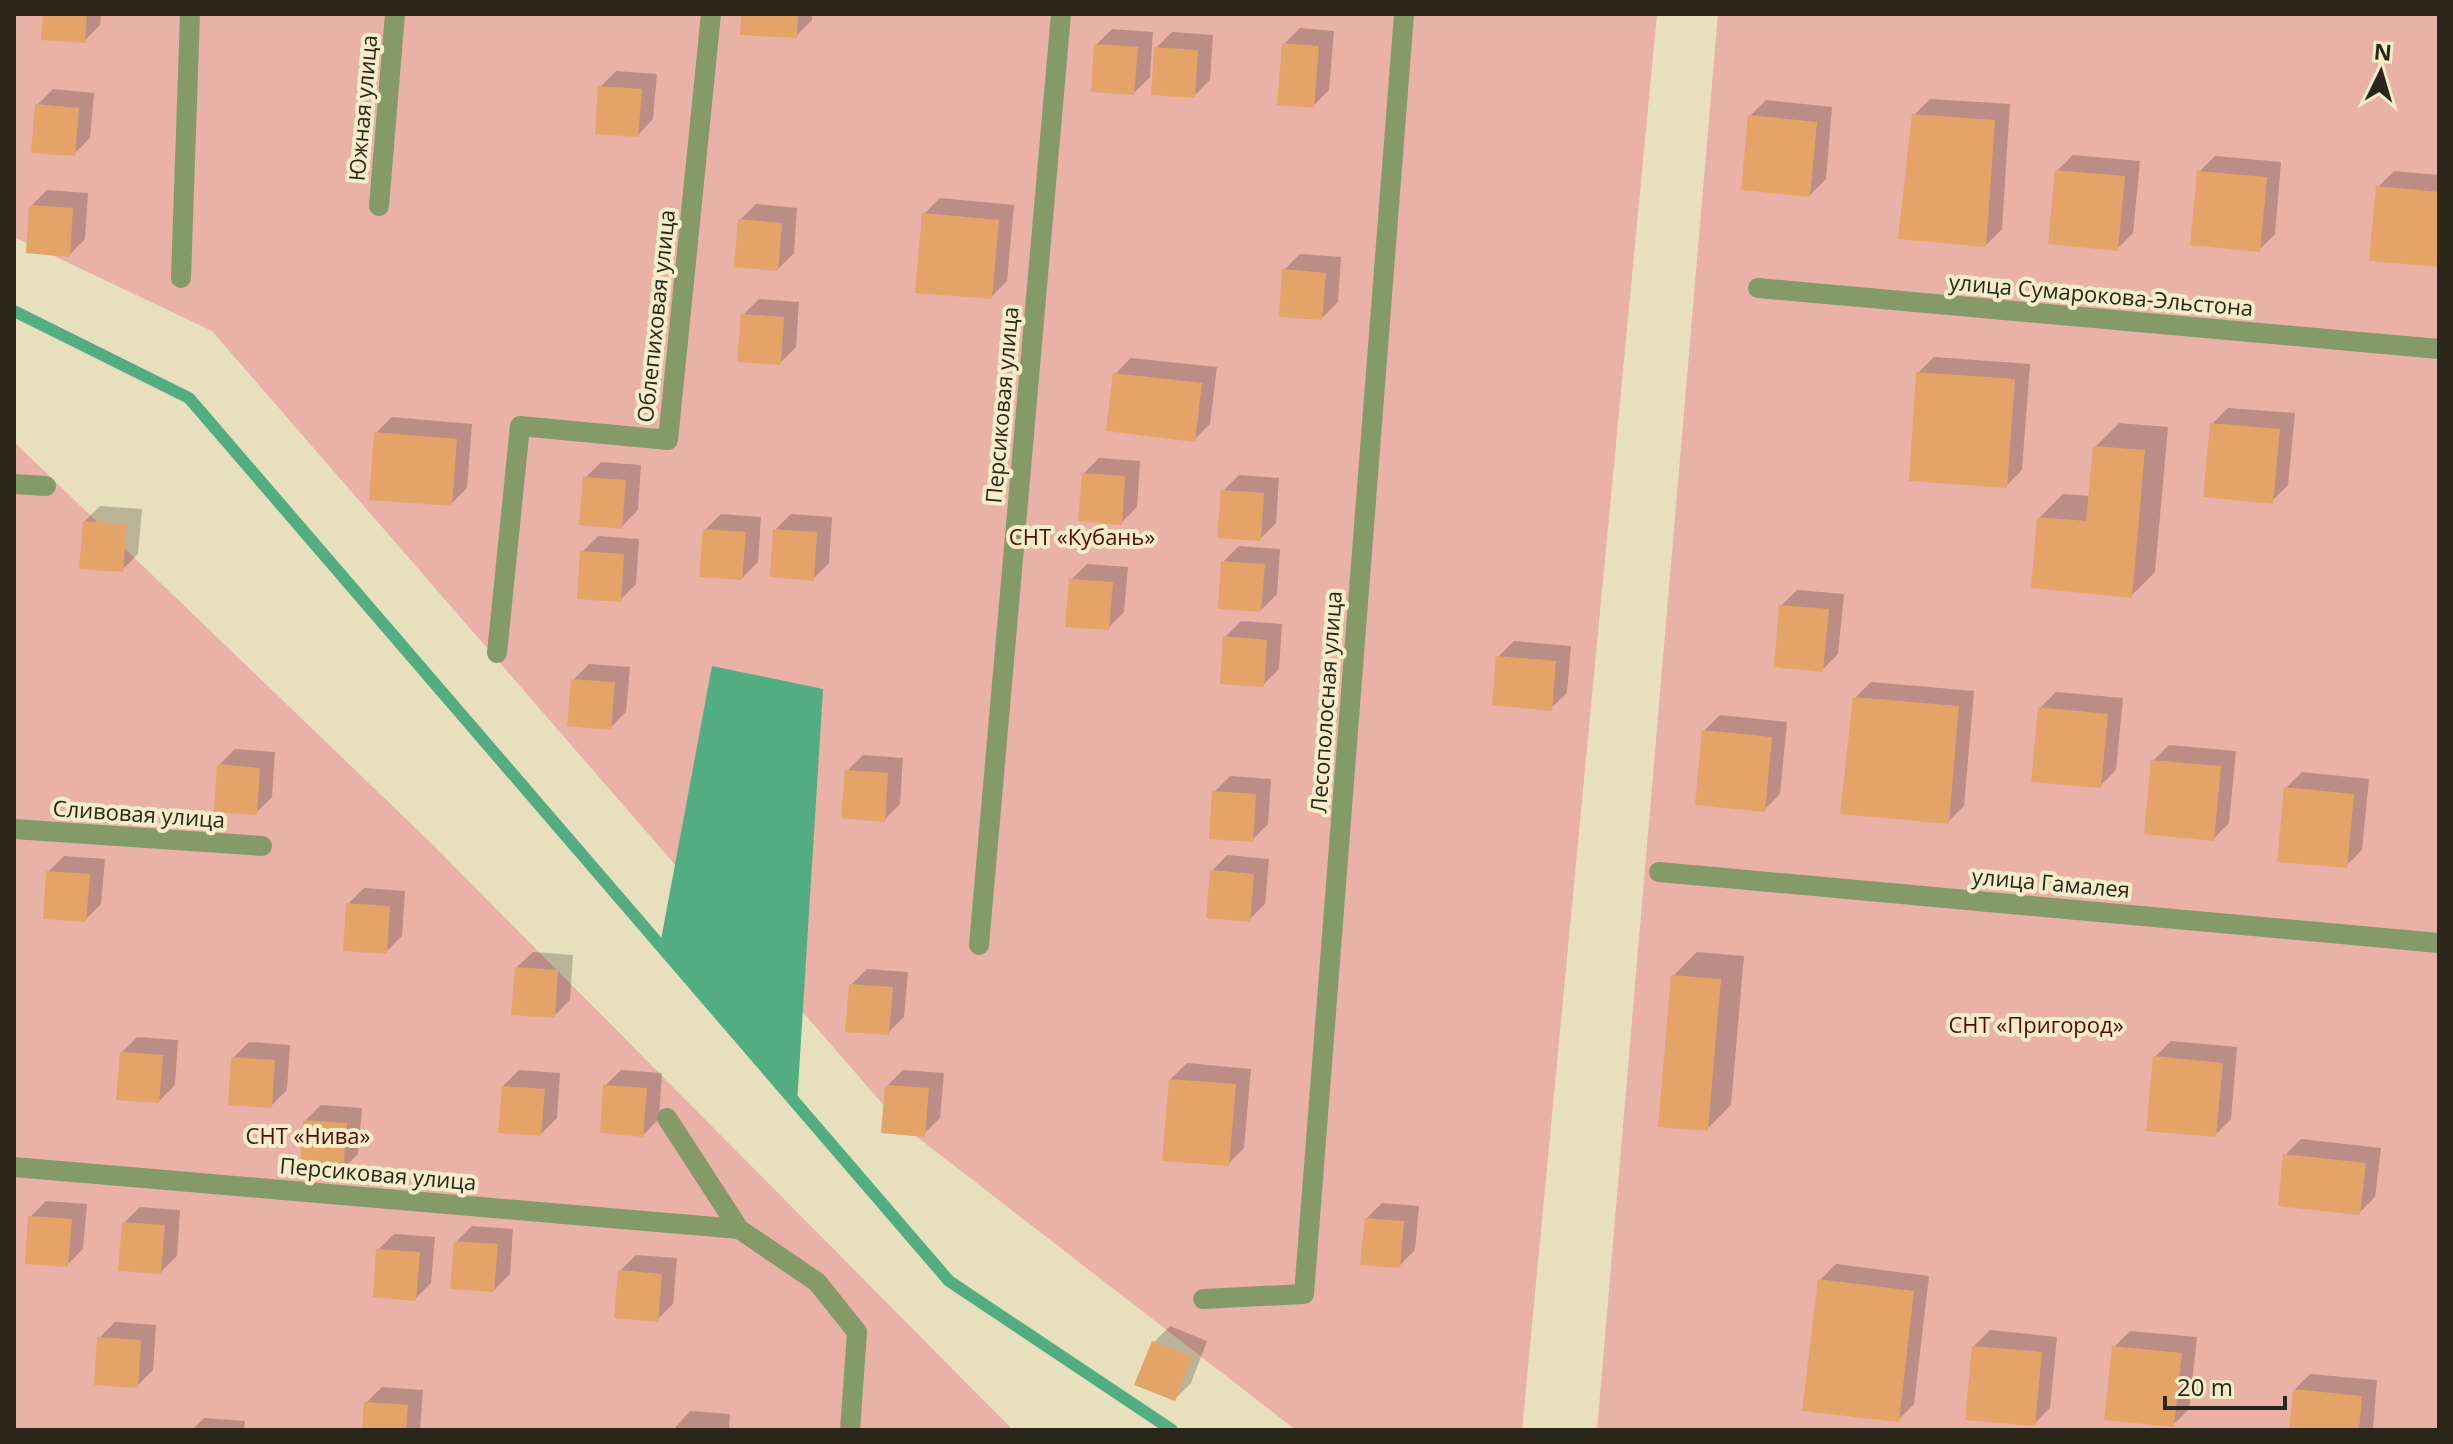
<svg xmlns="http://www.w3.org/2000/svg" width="2453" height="1444" viewBox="0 0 2453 1444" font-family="'Open Sans',sans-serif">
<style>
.green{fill:#eab1a6}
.water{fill:#53ad83}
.shadow{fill:#0003}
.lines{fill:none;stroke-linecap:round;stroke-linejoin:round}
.stream{stroke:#53ad83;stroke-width:12}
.building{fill:#e4a468}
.minor{stroke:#849b69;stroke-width:20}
.labels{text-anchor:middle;stroke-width:8;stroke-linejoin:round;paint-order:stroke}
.street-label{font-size:22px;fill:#2a271a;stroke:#f5edca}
.park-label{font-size:22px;fill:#560802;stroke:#f5edca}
</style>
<rect width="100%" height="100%" fill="#e8e0bd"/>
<g class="green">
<polygon points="14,14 1657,14 1522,1430 1296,1430 899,1123 212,331 14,237"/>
<polygon points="1718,14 2439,14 2439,1430 1597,1430"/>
<polygon points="14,442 431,843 1013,1430 14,1430"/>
</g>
<polygon class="water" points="712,666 823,689 797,1104 660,945"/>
<g class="shadow">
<polygon points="45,14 101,14 100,25 84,41"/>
<polygon points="743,14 812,14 812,20 796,36"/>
<polygon points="1300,28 1334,31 1329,90 1313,106 1284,44"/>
<polygon points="1112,29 1153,32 1150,77 1134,93 1096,45"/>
<polygon points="1172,32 1213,35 1210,80 1194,96 1156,48"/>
<polygon points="616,71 657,74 653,119 638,135 600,87"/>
<polygon points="53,89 94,93 90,138 74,154 37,105"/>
<polygon points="1930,99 2010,104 2002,229 1986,245 1914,115"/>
<polygon points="1766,100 1832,107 1826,179 1810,195 1750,116"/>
<polygon points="2073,155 2140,161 2133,233 2117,249 2057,171"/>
<polygon points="2215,156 2281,162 2275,234 2259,250 2199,172"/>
<polygon points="2394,171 2439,175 2439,264 2378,187"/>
<polygon points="47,190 88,193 85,239 69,255 31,206"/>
<polygon points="940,198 1014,205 1007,281 991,297 924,214"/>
<polygon points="756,204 797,208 794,253 778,269 740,220"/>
<polygon points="1300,254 1341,257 1338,302 1322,318 1284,270"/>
<polygon points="759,299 799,302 796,347 780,363 743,315"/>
<polygon points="1934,357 2030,364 2022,470 2006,486 1918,373"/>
<polygon points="1131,358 1217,367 1210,424 1194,440 1115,374"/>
<polygon points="2228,408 2295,413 2288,485 2272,501 2212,424"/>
<polygon points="392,417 472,424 467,488 451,504 376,433"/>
<polygon points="2119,423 2168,427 2155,572 2131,596 2039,518 2063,494 2091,496 2095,447"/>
<polygon points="1099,458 1140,461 1137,507 1121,523 1083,474"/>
<polygon points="601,462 641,465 638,510 622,526 585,478"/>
<polygon points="1239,475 1279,478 1276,523 1260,539 1223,491"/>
<polygon points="100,506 142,509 138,554 122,570 84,522"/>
<polygon points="721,514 761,517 758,562 742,578 705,530"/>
<polygon points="791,514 832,517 829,563 813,579 775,530"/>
<polygon points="598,536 639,539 636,584 620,600 582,552"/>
<polygon points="1239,546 1280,549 1277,594 1261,610 1223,562"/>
<polygon points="1087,564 1128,567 1124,612 1108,628 1071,580"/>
<polygon points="1797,590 1844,594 1838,654 1822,670 1781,606"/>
<polygon points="1241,621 1282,624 1279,669 1263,685 1225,637"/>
<polygon points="1514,641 1571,646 1567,693 1551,708 1498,657"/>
<polygon points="589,664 630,667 626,712 610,728 573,680"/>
<polygon points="1871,682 1974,691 1964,806 1948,822 1855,698"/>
<polygon points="2056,692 2123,698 2116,770 2100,786 2040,708"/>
<polygon points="1720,715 1787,722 1780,794 1764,810 1704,731"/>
<polygon points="2169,745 2236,751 2229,823 2213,839 2153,761"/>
<polygon points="235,749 275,752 272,797 256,813 219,765"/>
<polygon points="863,755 903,758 900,804 884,820 847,771"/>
<polygon points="2302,772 2369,779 2362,850 2346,866 2286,788"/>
<polygon points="1230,776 1271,779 1268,824 1252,840 1214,792"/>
<polygon points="1227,855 1269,859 1265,904 1249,920 1212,871"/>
<polygon points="64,856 105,859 101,904 85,920 48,872"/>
<polygon points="364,888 405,891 402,936 386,952 348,904"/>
<polygon points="533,952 573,955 570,1000 554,1016 517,967"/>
<polygon points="1697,952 1744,956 1731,1105 1707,1129 1673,976"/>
<polygon points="867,969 908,972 904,1017 888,1033 851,985"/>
<polygon points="137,1037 178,1040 175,1085 159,1101 121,1053"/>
<polygon points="2171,1041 2237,1047 2231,1119 2215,1135 2155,1057"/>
<polygon points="249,1042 290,1045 287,1090 271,1106 233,1058"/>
<polygon points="1187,1063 1251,1069 1244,1148 1228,1164 1171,1079"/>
<polygon points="519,1070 560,1073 557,1118 541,1134 503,1086"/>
<polygon points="621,1070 662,1073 659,1119 643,1135 605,1086"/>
<polygon points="903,1070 944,1073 940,1118 924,1134 887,1086"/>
<polygon points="321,1105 362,1108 358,1154 342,1170 305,1121"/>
<polygon points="2301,1139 2381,1148 2375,1197 2359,1213 2285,1155"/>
<polygon points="46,1201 87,1204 83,1249 67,1265 30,1217"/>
<polygon points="1382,1203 1419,1206 1415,1250 1399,1266 1366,1219"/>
<polygon points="140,1207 180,1210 177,1256 161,1272 124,1223"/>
<polygon points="472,1226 513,1229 510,1274 494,1290 456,1242"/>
<polygon points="394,1234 435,1237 431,1283 415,1299 378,1250"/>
<polygon points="636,1255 677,1258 673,1304 657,1320 620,1271"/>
<polygon points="1836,1264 1929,1276 1914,1404 1898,1420 1820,1280"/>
<polygon points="115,1322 156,1325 153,1370 137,1386 99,1338"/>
<polygon points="1170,1326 1207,1341 1191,1383 1175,1399 1137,1384 1154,1342"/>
<polygon points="1990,1330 2057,1337 2050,1408 2034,1424 1974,1346"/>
<polygon points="2130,1331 2197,1337 2189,1409 2173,1425 2114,1347"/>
<polygon points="2310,1374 2377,1380 2373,1430 2291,1430 2294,1390"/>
<polygon points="382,1387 423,1390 420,1430 364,1430 366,1403"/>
<polygon points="690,1411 730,1414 729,1430 673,1430"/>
<polygon points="204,1418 245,1421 244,1430 192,1430"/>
</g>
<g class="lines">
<polyline class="stream" points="14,311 189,398 949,1281 1172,1430"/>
</g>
<g class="building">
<polygon points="43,14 87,14 85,43 41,40"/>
<polygon points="741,14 798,14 797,38 740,35"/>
<polygon points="1282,43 1319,46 1314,108 1277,105"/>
<polygon points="1094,44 1138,47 1134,95 1091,92"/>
<polygon points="1154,47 1198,50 1195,98 1151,95"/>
<polygon points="598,86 642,89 638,137 595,134"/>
<polygon points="35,104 79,108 75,156 31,153"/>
<polygon points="1912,114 1995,120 1986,247 1898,239"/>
<polygon points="1748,115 1817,122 1810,197 1741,190"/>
<polygon points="2055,170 2125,176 2118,251 2048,244"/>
<polygon points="2197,171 2267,177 2260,252 2190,245"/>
<polygon points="2376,186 2439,192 2439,267 2369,261"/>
<polygon points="29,205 73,208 70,257 26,253"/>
<polygon points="922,213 999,220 992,299 915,293"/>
<polygon points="738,219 782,223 778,271 734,267"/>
<polygon points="1282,269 1326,273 1322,320 1279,317"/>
<polygon points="741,314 784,317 781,365 737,362"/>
<polygon points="1916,372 2015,379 2007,488 1909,481"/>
<polygon points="1113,373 1202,383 1195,442 1106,431"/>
<polygon points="2210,423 2280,429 2273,504 2203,497"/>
<polygon points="374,432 457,439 452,506 369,500"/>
<polygon points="2093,446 2145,450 2132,598 2031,588 2037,517 2086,521"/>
<polygon points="1082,473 1125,476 1122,525 1078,521"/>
<polygon points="583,477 626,480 622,529 579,525"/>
<polygon points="1221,490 1264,493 1261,541 1217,538"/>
<polygon points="83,521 127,524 123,572 79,569"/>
<polygon points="703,529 746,532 742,580 699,577"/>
<polygon points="773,529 817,532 814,581 770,577"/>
<polygon points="580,551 624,554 621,602 577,599"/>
<polygon points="1221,561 1265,564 1261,612 1218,609"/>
<polygon points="1069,579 1113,582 1109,630 1065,627"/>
<polygon points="1779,605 1829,609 1823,672 1774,667"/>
<polygon points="1223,636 1267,640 1264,687 1220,684"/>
<polygon points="1496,656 1556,661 1552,711 1492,705"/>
<polygon points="571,679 615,682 611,730 567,726"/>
<polygon points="1853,697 1959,706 1949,824 1840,814"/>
<polygon points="2038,707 2108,714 2101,788 2031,782"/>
<polygon points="1702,730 1772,737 1765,812 1695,805"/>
<polygon points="2151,760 2221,766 2214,841 2144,834"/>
<polygon points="217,764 260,768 257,815 214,812"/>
<polygon points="845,770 888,773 885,822 841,818"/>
<polygon points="2284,787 2354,794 2347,868 2277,862"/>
<polygon points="1212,791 1256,794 1253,842 1209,839"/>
<polygon points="1210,870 1254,874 1250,922 1206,918"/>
<polygon points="46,871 90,874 86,922 43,919"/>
<polygon points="346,903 390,906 387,954 343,951"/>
<polygon points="515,967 558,970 555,1018 511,1015"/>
<polygon points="1671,975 1721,979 1708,1131 1658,1127"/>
<polygon points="849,984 893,987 889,1035 845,1032"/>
<polygon points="120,1052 163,1055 159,1103 116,1100"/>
<polygon points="2153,1056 2223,1063 2216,1137 2146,1131"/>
<polygon points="231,1057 275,1060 272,1108 228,1105"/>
<polygon points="1169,1079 1236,1084 1229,1166 1162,1161"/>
<polygon points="603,1085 647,1088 643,1137 600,1133"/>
<polygon points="885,1085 929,1088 925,1137 881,1133"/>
<polygon points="502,1086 545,1089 541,1136 498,1133"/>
<polygon points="303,1120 347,1123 343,1172 300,1168"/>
<polygon points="2283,1154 2366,1163 2360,1215 2278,1206"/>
<polygon points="28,1216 72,1219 68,1267 25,1264"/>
<polygon points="1365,1218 1404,1221 1400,1268 1360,1265"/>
<polygon points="122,1222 165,1225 161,1274 118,1271"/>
<polygon points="454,1241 498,1244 494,1292 450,1289"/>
<polygon points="376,1249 420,1252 416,1301 373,1297"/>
<polygon points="618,1270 662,1274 658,1322 614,1318"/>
<polygon points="1818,1279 1914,1291 1899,1422 1802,1411"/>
<polygon points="97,1337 141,1340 138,1388 94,1385"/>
<polygon points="1152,1341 1193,1357 1175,1401 1134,1385"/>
<polygon points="1972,1346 2042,1352 2035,1426 1965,1420"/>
<polygon points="2112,1346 2182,1353 2174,1427 2104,1420"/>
<polygon points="2293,1389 2362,1396 2359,1430 2289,1430"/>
<polygon points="364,1402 408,1405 406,1430 362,1430"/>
</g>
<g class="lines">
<g class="minor">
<polyline points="379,206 395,14"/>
<polyline points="181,278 190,14"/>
<polyline points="1758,288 2439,349"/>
<polyline points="14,484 46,486"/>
<polyline points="497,653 520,426 668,440 711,14"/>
<polyline points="14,829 262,846"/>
<polyline points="1659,872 2439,943"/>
<polyline points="979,945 1061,14"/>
<polyline points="667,1118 739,1229 817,1282 857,1332 850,1430"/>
<polyline points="14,1167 739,1229"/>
<polyline points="1203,1299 1304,1294 1404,14"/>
</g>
</g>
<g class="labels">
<g class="street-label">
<text transform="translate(363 108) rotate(-85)" y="8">Южная улица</text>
<text transform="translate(2101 295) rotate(5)" y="8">улица Сумарокова-Эльстона</text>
<text transform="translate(656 316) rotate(-84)" y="8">Облепиховая улица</text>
<text transform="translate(1002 405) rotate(-85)" y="8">Персиковая улица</text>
<text transform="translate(1326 702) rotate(-86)" y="8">Лесополосная улица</text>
<text transform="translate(139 814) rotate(4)" y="8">Сливовая улица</text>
<text transform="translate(2051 883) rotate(5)" y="8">улица Гамалея</text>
<text transform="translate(378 1174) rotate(5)" y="8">Персиковая улица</text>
</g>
<g class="park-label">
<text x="1082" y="545">СНТ «Кубань»</text>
<text x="2036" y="1033">СНТ «Пригород»</text>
<text x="308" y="1144">СНТ «Нива»</text>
</g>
</g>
<rect width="2453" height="1444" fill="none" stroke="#2a271a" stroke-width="32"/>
<g transform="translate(2381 72) rotate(5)" stroke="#f5edca" stroke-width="6" paint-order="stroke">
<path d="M0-6L14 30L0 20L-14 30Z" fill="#2a271a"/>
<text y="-12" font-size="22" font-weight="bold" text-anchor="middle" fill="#2a271a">N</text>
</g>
<path d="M2165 1396v12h120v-12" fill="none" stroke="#2a271a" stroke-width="4"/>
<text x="2177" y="1396" font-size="24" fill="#2a271a" stroke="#f5edca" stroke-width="6" paint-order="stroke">20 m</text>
</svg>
